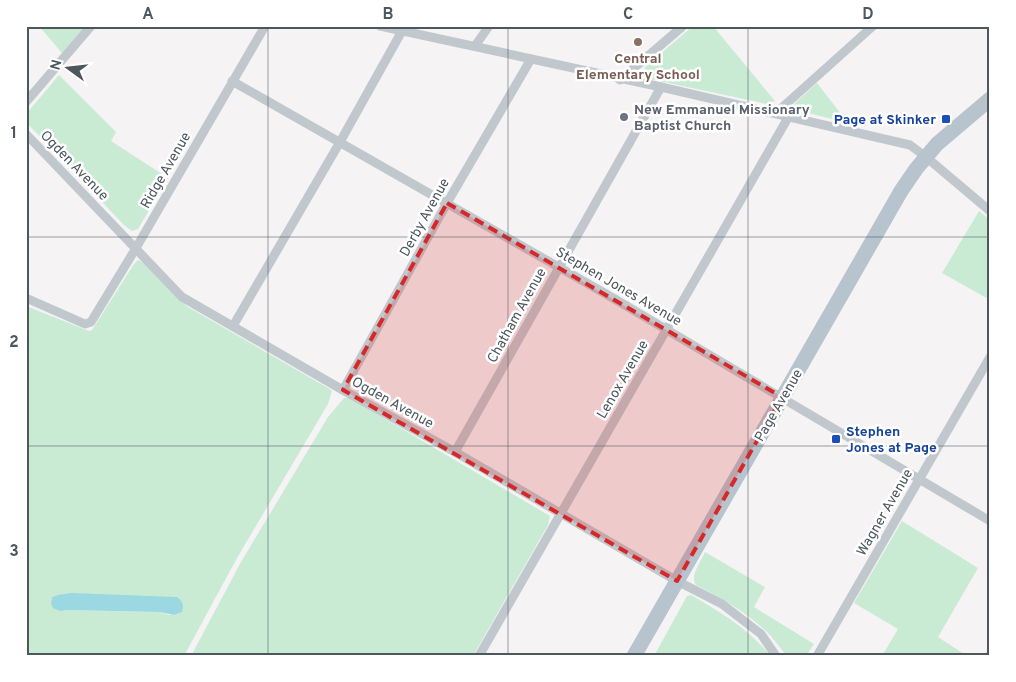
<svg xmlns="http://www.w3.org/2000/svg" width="1016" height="682" viewBox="0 0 1016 682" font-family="Overpass,sans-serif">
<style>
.green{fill:#c9ebd4;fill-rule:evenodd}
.water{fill:#9bd8e2}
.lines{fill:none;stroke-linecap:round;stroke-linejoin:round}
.minor{stroke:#c1c8cd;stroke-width:9}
.primary{stroke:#b7c3cd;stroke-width:15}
.marked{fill:#d62828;fill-opacity:0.2;stroke:#d62828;stroke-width:4;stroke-dasharray:10 6;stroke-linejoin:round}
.grid{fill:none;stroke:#4d575e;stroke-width:1;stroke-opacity:0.55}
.education-dot{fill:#8d6e63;stroke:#fff;stroke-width:2}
.worship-dot{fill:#6b7280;stroke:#fff;stroke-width:2}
.transit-dot{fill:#1a4fb4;stroke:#fff;stroke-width:2}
.labels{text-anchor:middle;stroke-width:5;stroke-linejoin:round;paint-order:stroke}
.education-label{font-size:14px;font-weight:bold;fill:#785e54;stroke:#fff}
.worship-label{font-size:14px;font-weight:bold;fill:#5b616d;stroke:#fff;text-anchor:start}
.transit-label{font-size:14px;font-weight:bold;fill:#164399;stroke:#fff;text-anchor:end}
.street-label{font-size:14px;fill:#4d575e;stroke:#fff}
.neatline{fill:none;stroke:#4d575e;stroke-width:2}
.grid-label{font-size:16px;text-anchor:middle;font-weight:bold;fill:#4d575e}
</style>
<rect width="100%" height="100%" fill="#f5f3f3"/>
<g class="green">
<polygon points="39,26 85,26 62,53"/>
<polygon points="693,26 713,26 775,101 767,104 645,78 643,75 644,70 646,66"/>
<polygon points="59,75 116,132 111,141 168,178 138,229 132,231 124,225 26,122 27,113"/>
<polygon points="817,83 848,123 796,110 793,108 794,104"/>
<polygon points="979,211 990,220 990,300 942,273"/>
<path d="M138 260C149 263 176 297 188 307L328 388 332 391 328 404 237 558 184 656H26V306L89 331 92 330 134 264ZM58 595 179 614 169 615 160 612 68 610 60 611 51 603 52 597Z"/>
<polygon points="344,398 349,398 353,400 550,516 548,525 473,656 191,656 241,562 328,417"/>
<polygon points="902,521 978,568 938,637 967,656 882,656 898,629 854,603"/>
<path d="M705 552 765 587 754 607 814 644 806 656H787C780 648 774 639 767 632 746 612 721 598 696 585 689 576 701 562 705 552Z"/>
<path d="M691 595C722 613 747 628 771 656H654L687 596Z"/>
</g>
<path class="water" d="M71 593 177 597C183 602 184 605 182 612L174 615 160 612 68 610 60 611 53 608 51 603 52 597 58 595Z"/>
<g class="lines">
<g class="minor">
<polyline points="380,26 661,87 910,145 926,157 990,211"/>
<polyline points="475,46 489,26"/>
<polyline points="620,80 683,26"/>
<polyline points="232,81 613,298 990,521"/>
<polyline points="26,102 91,26"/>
<polyline points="776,113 873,26"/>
<polyline points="26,134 182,297 341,389 455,452 677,581 722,604 761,634 776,656"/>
<polyline points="26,298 85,324 91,322 136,248 265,26"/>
<polyline points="233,326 340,142 402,31"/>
<polyline points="343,390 447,203 531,59"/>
<polyline points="455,452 661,87"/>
<polyline points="479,656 789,116"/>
<polyline points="817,656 990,357"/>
<polyline points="989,656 990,655"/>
</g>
<polyline class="primary" points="634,656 901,191 916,169 937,144 990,99"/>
</g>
<path class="marked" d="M447 203 782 397 677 581 343 390Z"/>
<path class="grid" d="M268 26V656M508 26V656M748 26V656M26 237H990M26 446H990"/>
<circle class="education-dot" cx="638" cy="42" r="5"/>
<circle class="worship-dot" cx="624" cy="117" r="5"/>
<g class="transit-dot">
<rect x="941" y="114" width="10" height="10" rx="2.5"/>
<rect x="831" y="434" width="10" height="10" rx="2.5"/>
</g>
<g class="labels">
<g class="education-label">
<text x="638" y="63">Central<tspan x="638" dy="16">Elementary School</tspan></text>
</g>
<g class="worship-label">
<text x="634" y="114">New Emmanuel Missionary<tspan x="634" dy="16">Baptist Church</tspan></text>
</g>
<g class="transit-label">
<text x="936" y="124">Page at Skinker</text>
<text x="846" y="436" text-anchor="start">Stephen<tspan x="846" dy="16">Jones at Page</tspan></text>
</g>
<g class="street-label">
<text transform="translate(75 165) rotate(46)" y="5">Ogden Avenue</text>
<text transform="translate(165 170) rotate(-60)" y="5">Ridge Avenue</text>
<text transform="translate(424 217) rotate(-61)" y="5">Derby Avenue</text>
<text transform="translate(619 286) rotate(30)" y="5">Stephen Jones Avenue</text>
<text transform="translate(516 315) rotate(-61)" y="5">Chatham Avenue</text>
<text transform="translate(622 379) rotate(-60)" y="5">Lenox Avenue</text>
<text transform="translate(393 402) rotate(29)" y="5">Ogden Avenue</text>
<text transform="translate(778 405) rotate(-60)" y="5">Page Avenue</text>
<text transform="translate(884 512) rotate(-60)" y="5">Wagner Avenue</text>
</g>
</g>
<rect width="1016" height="682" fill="none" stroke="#ffffff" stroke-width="55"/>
<g transform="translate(68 68) rotate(285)" stroke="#ffffff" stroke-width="4" paint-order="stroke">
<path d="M0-4L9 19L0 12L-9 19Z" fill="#4d575e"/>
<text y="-8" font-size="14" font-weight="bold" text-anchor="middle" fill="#4d575e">N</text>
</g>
<rect x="28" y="28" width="960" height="626" class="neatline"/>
<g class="grid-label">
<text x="148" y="19">A</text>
<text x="388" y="19">B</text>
<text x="628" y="19">C</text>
<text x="868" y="19">D</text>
<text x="14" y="138">1</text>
<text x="14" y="347">2</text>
<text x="14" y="556">3</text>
</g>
</svg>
